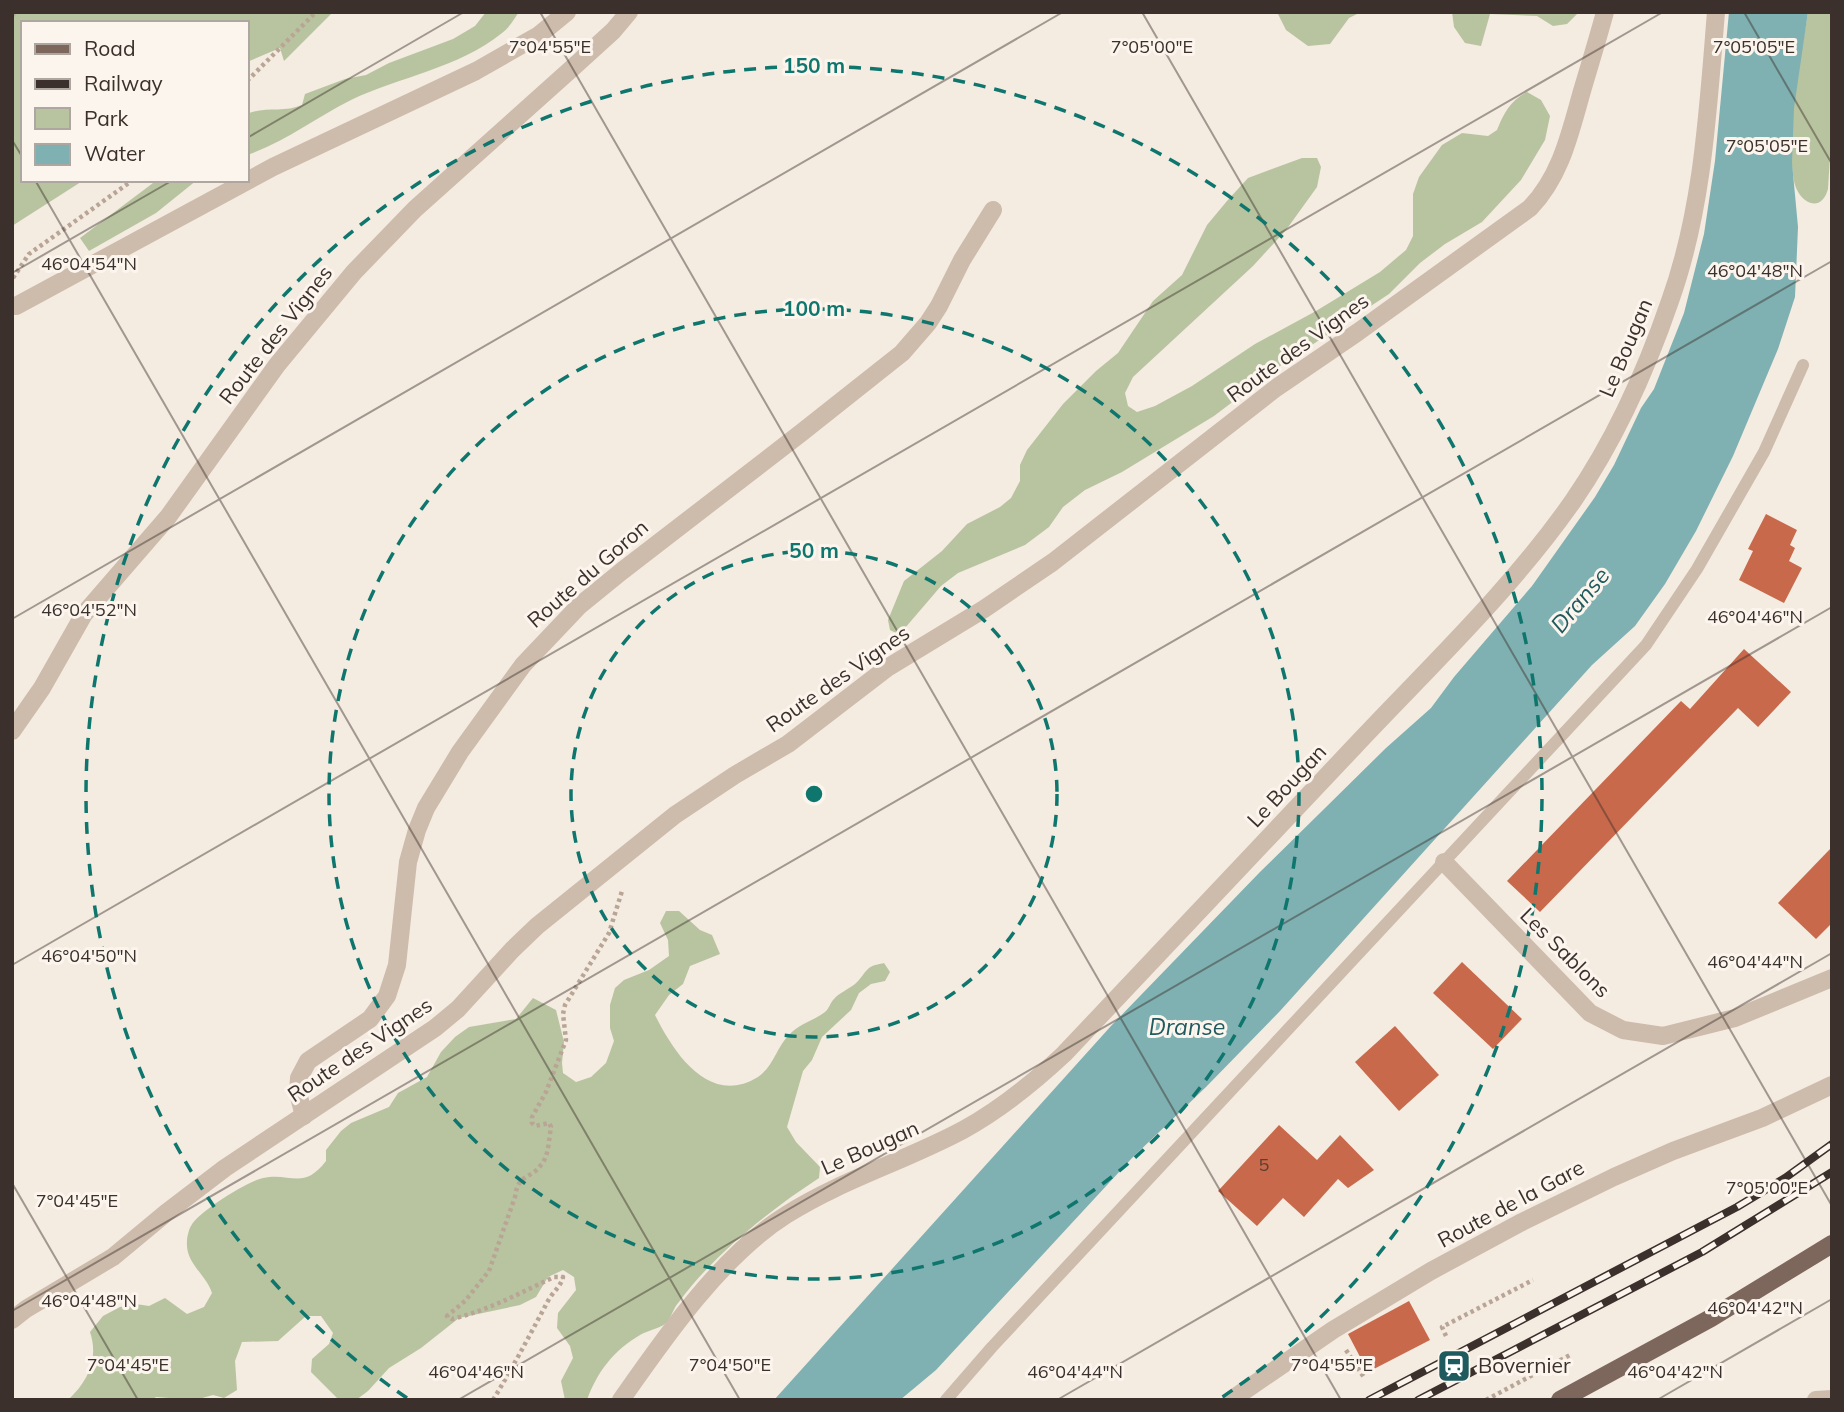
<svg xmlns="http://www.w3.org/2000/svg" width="1844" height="1412" viewBox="0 0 1844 1412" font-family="Mulish,sans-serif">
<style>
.green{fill:#b8c4a0}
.water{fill:#7fb0b2}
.building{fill:#c8694b}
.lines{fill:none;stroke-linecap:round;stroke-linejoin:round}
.path{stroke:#b9a596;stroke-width:4.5;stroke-dasharray:3.5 3.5;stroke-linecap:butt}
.service{stroke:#cdbbac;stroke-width:12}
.minor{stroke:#cdbbac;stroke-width:18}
.primary{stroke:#7d675c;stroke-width:18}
.rail-casing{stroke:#3b302b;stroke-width:8}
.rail{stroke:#fbf5ee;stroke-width:5;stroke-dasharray:16;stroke-linecap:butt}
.ticks{fill:none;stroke:#3b302b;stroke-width:2;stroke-opacity:0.45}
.ring{fill:none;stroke:#0f766e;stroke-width:3.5;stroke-dasharray:12 9}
.labels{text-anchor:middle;stroke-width:6;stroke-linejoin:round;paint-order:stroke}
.number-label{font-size:18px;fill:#5e3e33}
.street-label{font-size:21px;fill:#3b302b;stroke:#fbf5ee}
.poi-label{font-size:21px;fill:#3b302b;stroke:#fbf5ee;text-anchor:start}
.water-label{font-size:23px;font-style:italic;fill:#1f5a5e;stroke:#fbf5ee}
.ticks-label{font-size:18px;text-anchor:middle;fill:#3b302b;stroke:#fbf5ee;stroke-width:6;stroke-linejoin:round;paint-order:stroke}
.centre{fill:#0f766e;stroke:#fbf5ee;stroke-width:3.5}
.ring-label{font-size:21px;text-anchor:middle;font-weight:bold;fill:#0f766e;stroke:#fbf5ee;stroke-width:6;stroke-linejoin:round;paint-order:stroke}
</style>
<rect width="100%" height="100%" fill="#f4ebe1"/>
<g class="green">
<polygon points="12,12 333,12 284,61 280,48 247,62 247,23 23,23 23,180 84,180 12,226"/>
<path d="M486 12H519C514 19 509 28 502 33 459 68 399 77 351 100 315 118 285 142 247 155V114C264 106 284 113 302 105L305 94 345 79 366 75 389 63 453 39 475 26Z"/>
<polygon points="1277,12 1361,12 1349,18 1330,44 1308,46 1286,30"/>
<polygon points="1452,12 1579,12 1567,24 1553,26 1537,16 1490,14 1481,46 1465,43 1454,27"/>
<path d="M1808 12H1832V125L1828 189C1821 215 1798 202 1794 181 1785 128 1800 65 1808 12Z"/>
<path d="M1527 92 1541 100 1550 116 1545 140 1521 180 1482 222 1445 244 1420 263 1389 294 1280 366 1214 416 1122 472 1085 490 1063 507 1049 527 1025 545 958 573 941 586 905 628 896 633 890 630 888 620 904 581 942 551 967 524 1000 507 1011 498 1020 481V465L1027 450 1063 404 1096 371 1118 353 1153 301 1182 275 1207 225 1227 201 1248 178 1302 158H1317L1321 167 1317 187 1286 230 1253 266 1133 377 1125 393 1128 406 1137 412 1155 406 1192 386 1255 344 1316 311 1380 272 1406 250 1413 236V194L1419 177 1442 145 1462 133 1488 136 1497 130C1504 113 1510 101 1527 92Z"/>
<polygon points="157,180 197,180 156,213 89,251 80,238"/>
<path d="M666 911H679L700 930 712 935 720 954 690 966 683 984 669 995 655 1015C674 1053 709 1107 758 1077 774 1066 776 1048 789 1035 799 1024 813 1021 825 1012 829 1009 830 1003 834 999 839 993 849 989 855 984 861 979 864 972 869 968 873 965 880 964 884 963L890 972 885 981 871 984 859 993 851 1010 822 1037 812 1060 803 1071 787 1127 796 1142 820 1167 819 1178C770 1210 714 1254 679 1302 674 1307 672 1315 668 1321 663 1328 648 1330 640 1335 614 1350 597 1372 587 1400H565L561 1381 573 1358 570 1346 557 1328 558 1313 576 1290 574 1277 563 1270 548 1277 536 1297 520 1305 459 1318 421 1348 389 1368 368 1391 356 1400 337 1398 311 1372 312 1359 329 1344 333 1333 321 1316H306L278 1341 242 1342 235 1361 237 1390 224 1398 213 1395 195 1400 156 1397 152 1400H68C88 1381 99 1359 90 1332L103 1316 120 1307 136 1304 149 1306 165 1298 187 1314 204 1307 212 1293C206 1274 185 1263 187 1241 187 1237 189 1229 191 1226 198 1212 248 1181 263 1178 291 1172 303 1191 326 1161V1150L341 1131 351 1123 389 1107 398 1093 427 1077 441 1052 455 1037 469 1027 516 1019 533 998 556 1010 564 1042 562 1063 563 1073 576 1082 591 1077 606 1063 614 1041 610 1028V1005L615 988 624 980 649 970 669 956 668 940 660 923Z"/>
</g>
<polygon class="water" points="1729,12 1808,12 1794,108 1792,163 1798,227 1795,297 1778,349 1733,456 1696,531 1665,584 1635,626 1592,665 1280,1011 1206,1087 1132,1158 936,1370 900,1400 774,1400 1111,1026 1260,872 1386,748 1431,708 1454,677 1532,586 1595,497 1614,465 1641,408 1654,389 1684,313 1704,234 1715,161"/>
<g class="building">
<polygon points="1766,514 1797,530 1790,545 1795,548 1789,561 1802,568 1784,603 1739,580 1753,551 1748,549"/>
<polygon points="1744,649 1791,692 1758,727 1738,708 1540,912 1507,881 1681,701 1690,709"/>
<polygon points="1832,847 1832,923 1816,939 1778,903"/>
<polygon points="1462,962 1522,1019 1493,1049 1433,993"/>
<polygon points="1395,1026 1439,1075 1399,1111 1355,1062"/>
<polygon points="1279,1125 1317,1160 1340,1135 1374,1170 1348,1188 1338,1179 1304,1217 1283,1198 1257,1226 1218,1191"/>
<polygon points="1409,1301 1430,1340 1368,1372 1348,1334"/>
</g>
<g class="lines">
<g class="path">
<polyline points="12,16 15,12"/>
<polyline points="247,81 316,12"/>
<polyline points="13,278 29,254 133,180"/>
<polyline points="1446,1336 1442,1327 1533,1280"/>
<polyline points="1346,1350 1365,1379"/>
<path d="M493 1400C513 1367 531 1333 549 1299 554 1291 561 1286 563 1277H554C520 1293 489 1310 452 1319L447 1316 465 1301 489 1271 515 1197C518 1173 530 1180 541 1165 549 1156 549 1138 551 1127L549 1123 535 1126 532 1123V1117L546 1092 566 1040 563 1014 565 1005 609 933 622 891"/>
<polyline points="1486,1400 1570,1355"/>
</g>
<polyline class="service" points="946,1400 992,1347 1646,645 1697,569 1764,452 1803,365"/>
<g class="minor">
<polyline points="16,306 273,167 476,71 539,35 567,12"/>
<polyline points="12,731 42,688 84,614 168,517 277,365 354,272 415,209 569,71 613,31 629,12"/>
<polyline points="1444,862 1590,1013 1623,1030 1663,1036 1735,1018 1832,978"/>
<polyline points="304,1116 298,1093 299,1078 308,1061 370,1019 387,996 397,965 408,862 417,830 426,808 460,752 523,665 579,606 622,571 801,433 902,353 928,323 939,306 962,260 993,210"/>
<path d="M12 1320 26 1309 113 1257 166 1213 225 1168 435 1028 458 1009 512 950 537 926 675 815 735 775 788 744 887 668 984 609 1053 562 1276 388 1358 332 1530 208C1561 176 1570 133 1582 91 1590 64 1598 38 1605 12"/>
<path d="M621 1400C665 1337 721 1256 786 1215 841 1180 905 1161 963 1130 1001 1109 1033 1083 1064 1054 1161 952 1257 850 1353 748 1428 668 1510 591 1573 501 1615 440 1646 371 1670 301 1703 209 1708 109 1716 12"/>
<polyline points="1231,1400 1333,1330 1431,1271 1522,1222 1614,1177 1673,1151 1762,1118 1832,1085"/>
<polyline points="1816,1400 1832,1399"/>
</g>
<polyline class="primary" points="1560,1400 1711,1318 1832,1244"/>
<defs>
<g id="rail">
<polyline points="1369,1400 1737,1207 1785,1178 1832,1144"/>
<polyline points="1418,1400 1702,1252 1832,1172"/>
</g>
</defs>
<use href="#rail" class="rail-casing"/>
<use href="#rail" class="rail"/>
</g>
<path class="ticks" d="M540 12 1341 1400M1142 12 1832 1206M1744 12 1832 164M247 138 464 12M12 140 23 158M35 180 740 1400M12 273 173 180M12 619 1063 12M12 965 1663 12M12 1183 138 1400M12 1311 1832 261M458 1400 1832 607M1057 1400 1832 953M1657 1400 1832 1299"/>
<g class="ring">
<circle cx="814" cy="794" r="243"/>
<circle cx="814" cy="794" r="485"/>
<path d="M407 1398A728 728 0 1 1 1221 1398"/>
</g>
<defs>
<symbol id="station-square" viewBox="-11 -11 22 22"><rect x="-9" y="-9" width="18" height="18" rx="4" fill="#1f5a5e" stroke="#fbf5ee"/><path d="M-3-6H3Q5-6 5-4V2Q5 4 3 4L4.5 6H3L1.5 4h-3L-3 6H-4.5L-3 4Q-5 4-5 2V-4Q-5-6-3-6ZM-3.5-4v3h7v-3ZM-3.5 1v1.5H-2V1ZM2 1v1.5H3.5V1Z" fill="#fff"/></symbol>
</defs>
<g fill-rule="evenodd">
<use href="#station-square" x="1435" y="1347" width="38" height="38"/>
</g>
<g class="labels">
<g class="number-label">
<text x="1264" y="1171">5</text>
</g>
<g class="street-label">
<text transform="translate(276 335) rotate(-52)" y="7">Route des Vignes</text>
<text transform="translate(1298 348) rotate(-36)" y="7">Route des Vignes</text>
<text transform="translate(1626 348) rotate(-67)" y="7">Le Bougan</text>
<text transform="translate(588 574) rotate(-41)" y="7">Route du Goron</text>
<text transform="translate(838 679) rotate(-35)" y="7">Route des Vignes</text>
<text transform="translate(1287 786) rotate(-47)" y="7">Le Bougan</text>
<text transform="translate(1565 953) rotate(45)" y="7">Les Sablons</text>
<text transform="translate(360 1050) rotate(-34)" y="7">Route des Vignes</text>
<text transform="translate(870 1148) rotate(-24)" y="7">Le Bougan</text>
<text transform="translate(1511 1204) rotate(-28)" y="7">Route de la Gare</text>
</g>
<g class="poi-label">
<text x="1478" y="1373">Bovernier</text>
</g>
<g class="water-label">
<text transform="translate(1580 600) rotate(-50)" y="8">Dranse</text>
<text x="1187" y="1035">Dranse</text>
</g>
</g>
<g class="ticks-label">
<text x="1152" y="53">7°05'00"E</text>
<text x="1754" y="53">7°05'05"E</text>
<text x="550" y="53">7°04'55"E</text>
<text x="1767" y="152">7°05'05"E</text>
<text x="89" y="270">46°04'54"N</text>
<text x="1755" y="277">46°04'48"N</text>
<text x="89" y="616">46°04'52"N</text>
<text x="1755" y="623">46°04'46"N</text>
<text x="89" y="962">46°04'50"N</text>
<text x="1755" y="968">46°04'44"N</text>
<text x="1767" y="1194">7°05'00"E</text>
<text x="77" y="1207">7°04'45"E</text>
<text x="89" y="1307">46°04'48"N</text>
<text x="1755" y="1314">46°04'42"N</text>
<text x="128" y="1371">7°04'45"E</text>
<text x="730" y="1371">7°04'50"E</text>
<text x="1332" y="1371">7°04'55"E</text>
<text x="476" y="1378">46°04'46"N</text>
<text x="1075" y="1378">46°04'44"N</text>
<text x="1675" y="1378">46°04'42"N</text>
</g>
<circle cx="814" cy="794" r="10" class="centre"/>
<g class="ring-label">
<text x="814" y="73">150 m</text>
<text x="814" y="316">100 m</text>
<text x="814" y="558">50 m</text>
</g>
<rect width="1844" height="1412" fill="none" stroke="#3b302b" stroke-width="28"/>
<rect x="21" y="21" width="228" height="161" fill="#fbf5ee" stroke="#aea6a0" stroke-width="2"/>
<rect x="35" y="44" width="35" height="10" fill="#7d675c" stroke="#aea6a0" stroke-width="2"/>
<text x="84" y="56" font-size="21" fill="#3b302b">Road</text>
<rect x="35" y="79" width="35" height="10" fill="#3b302b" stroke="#aea6a0" stroke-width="2"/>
<text x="84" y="91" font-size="21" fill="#3b302b">Railway</text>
<rect x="35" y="108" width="35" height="21" fill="#b8c4a0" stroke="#aea6a0" stroke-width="2"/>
<text x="84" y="126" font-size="21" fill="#3b302b">Park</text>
<rect x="35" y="144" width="35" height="21" fill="#7fb0b2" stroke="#aea6a0" stroke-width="2"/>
<text x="84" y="161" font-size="21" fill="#3b302b">Water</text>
</svg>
